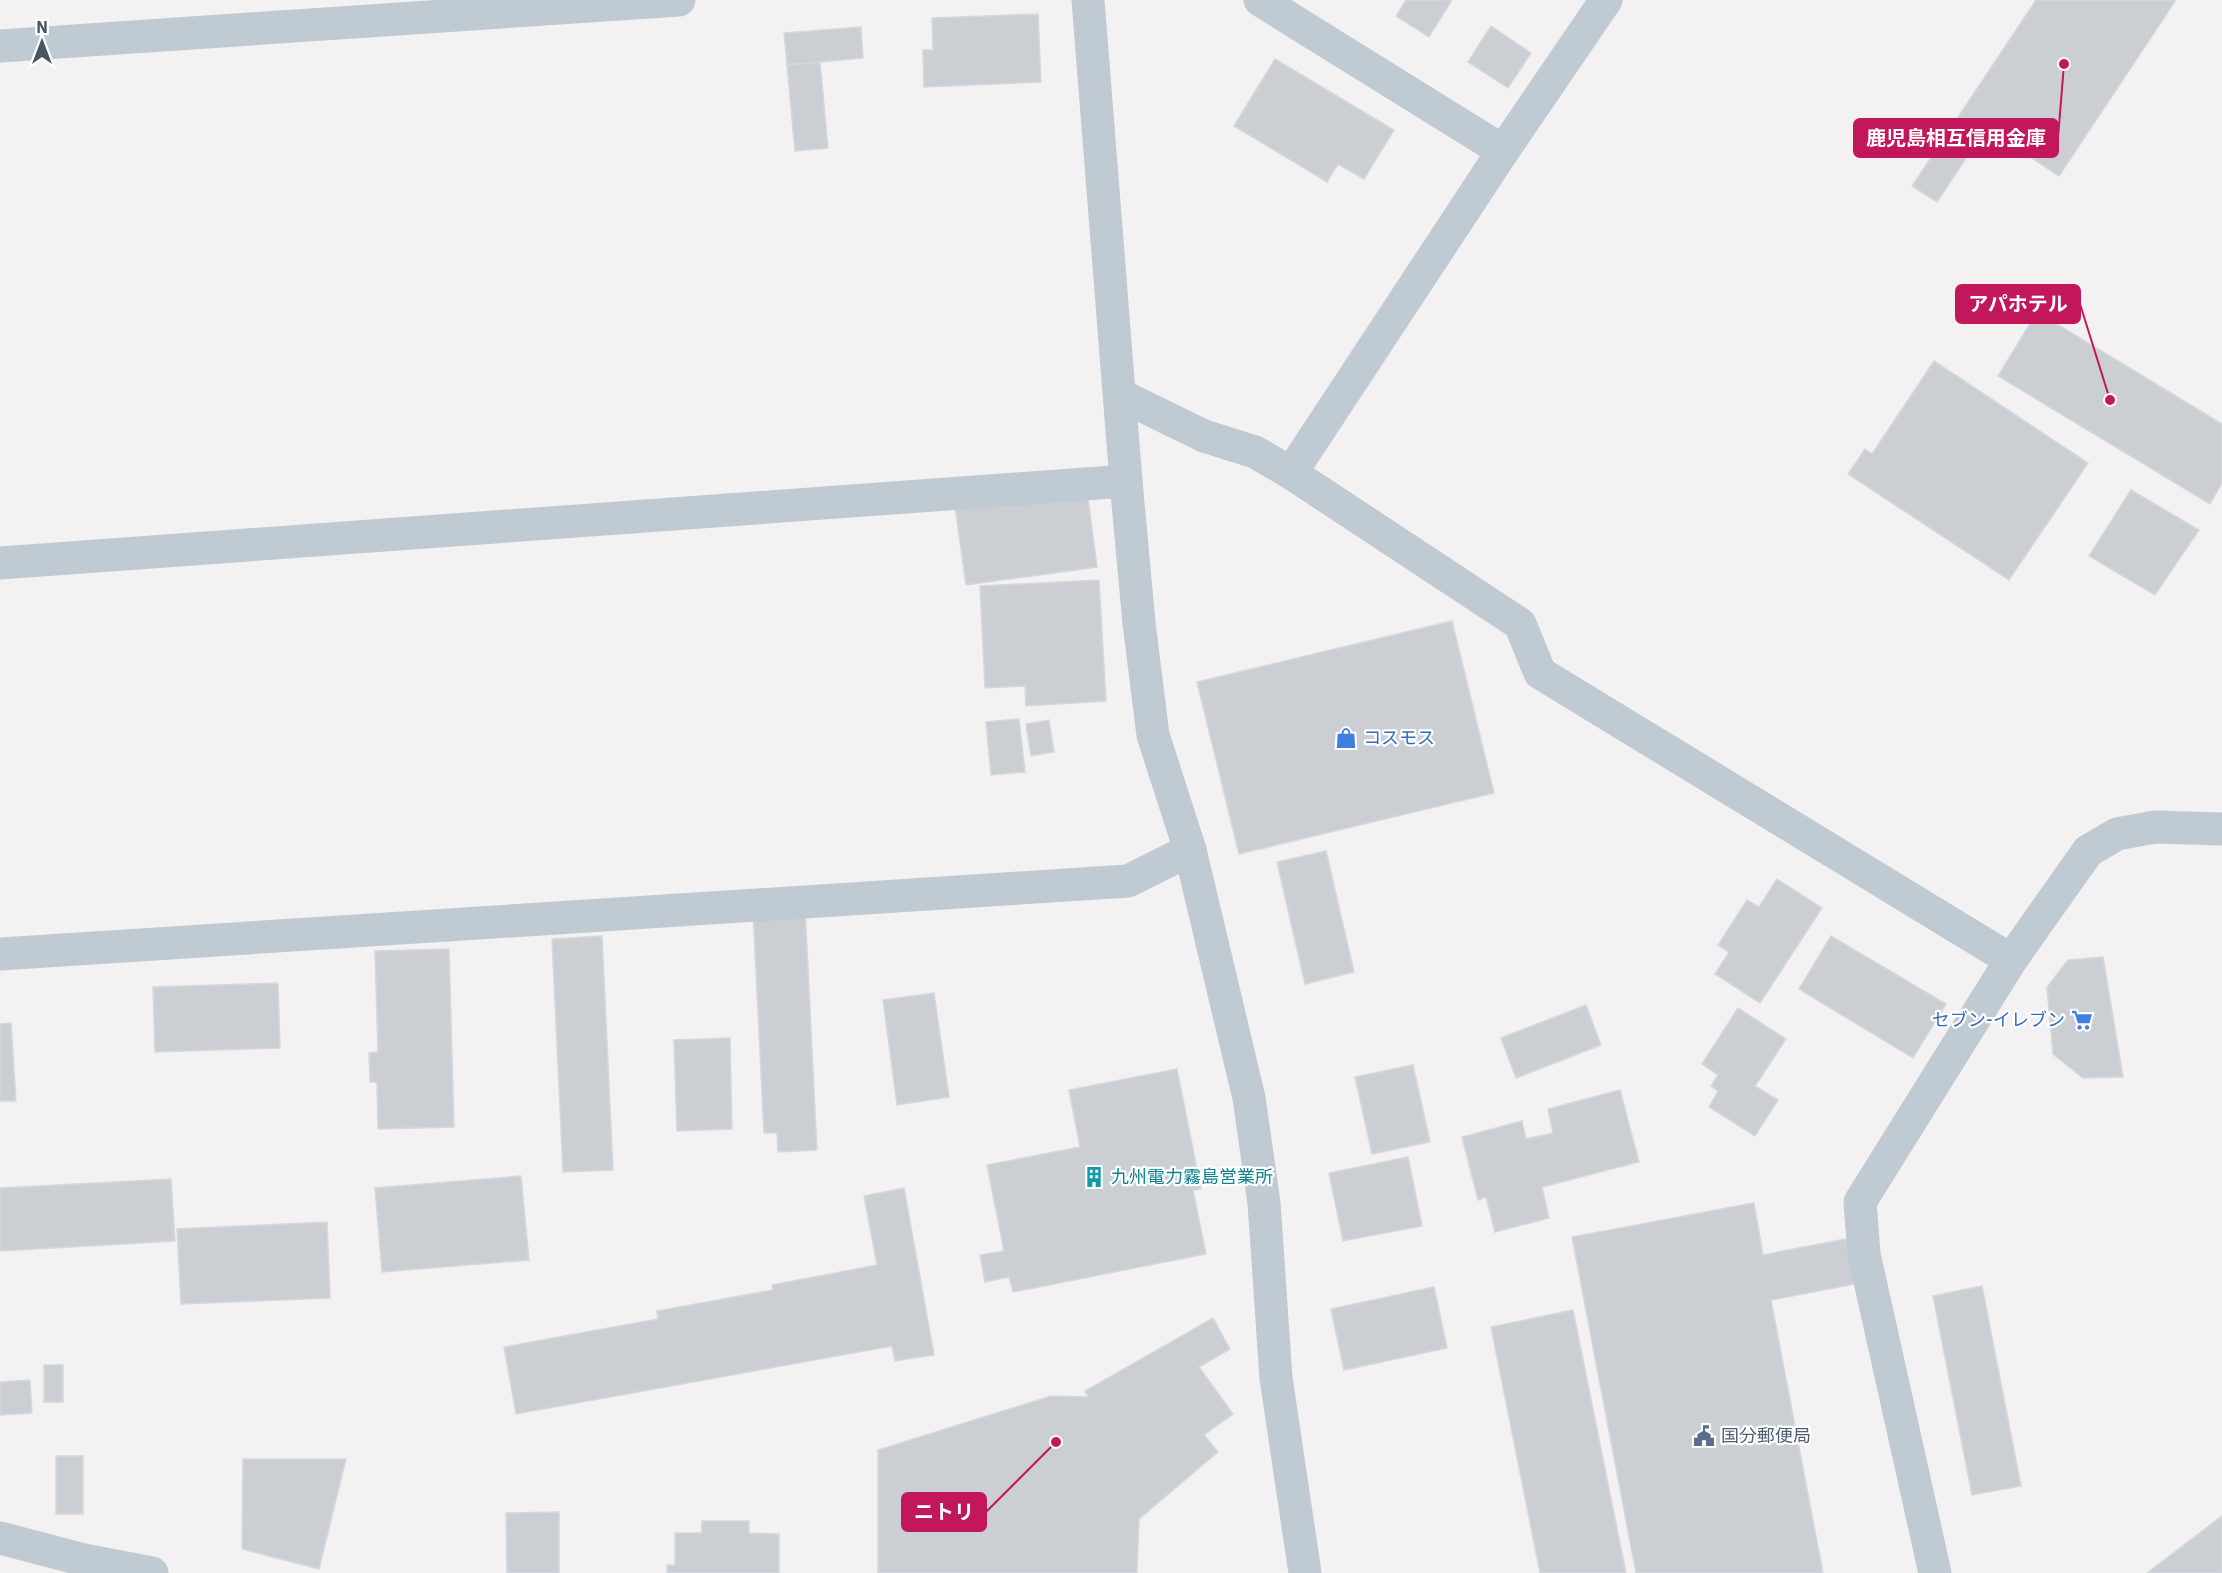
<svg xmlns="http://www.w3.org/2000/svg" width="2222" height="1573" viewBox="0 0 2222 1573" font-family="'IBM Plex Sans','Noto Sans JP',sans-serif">
<style>
.building{fill:#cbcfd4;stroke:#d5d8dd;stroke-width:1.5}
.lines{fill:none;stroke-linecap:round;stroke-linejoin:round}
.minor{stroke:#bfcad2;stroke-width:33}
.labels{text-anchor:middle;stroke-width:4.5;stroke-linejoin:round;paint-order:stroke}
.shop-label{font-size:18px;fill:#366cbe;stroke:#fff;text-anchor:start}
.culture-label{font-size:18px;fill:#0d838f;stroke:#fff;text-anchor:start}
.service-label{font-size:18px;fill:#4e5e75;stroke:#fff;text-anchor:start}
.leader{fill:none;stroke:#c2185b;stroke-width:2}
.callout-dot{fill:#c2185b;stroke:#fff;stroke-width:2}
.callout{fill:#c2185b;stroke:#c2185b;stroke-width:2}
.callout-label{font-size:20px;text-anchor:middle;font-weight:bold;fill:#fff}
</style>
<rect width="100%" height="100%" fill="#f4f1f2"/>
<g class="building">
<polygon points="1406,0 1452,0 1429,37 1396,16"/>
<polygon points="2036,0 2176,0 2059,176 1986,128 1937,202 1912,186"/>
<polygon points="1038,14 1041,82 924,87 923,50 933,50 932,18"/>
<polygon points="1491,26 1531,53 1508,88 1468,62"/>
<polygon points="861,27 863,58 787,65 784,33"/>
<polygon points="1275,59 1394,130 1364,179 1338,164 1327,182 1234,126"/>
<polygon points="820,62 828,148 795,151 787,65"/>
<polygon points="2037,312 2222,424 2222,483 2210,504 1998,376"/>
<polygon points="1934,361 2088,463 2009,580 1848,474 1865,449 1872,454"/>
<polygon points="1087,490 1097,567 966,585 955,507"/>
<polygon points="2131,490 2199,530 2155,595 2089,556"/>
<polygon points="1099,580 1106,701 1026,706 1025,686 985,688 980,586"/>
<polygon points="1452,621 1494,793 1239,854 1197,682"/>
<polygon points="1019,719 1025,772 991,775 986,722"/>
<polygon points="1049,720 1054,752 1031,756 1026,724"/>
<polygon points="1326,851 1354,972 1305,984 1277,862"/>
<polygon points="1777,879 1822,908 1760,1003 1715,974 1729,952 1718,945 1747,900 1759,907"/>
<polygon points="805,908 817,1150 778,1152 777,1133 764,1133 753,911"/>
<polygon points="602,936 613,1170 563,1172 552,939"/>
<polygon points="1831,936 1946,1004 1913,1058 1799,989"/>
<polygon points="449,949 454,1127 378,1129 377,1082 370,1082 369,1053 378,1052 375,951"/>
<polygon points="2103,957 2123,1077 2083,1078 2053,1054 2047,987 2068,960"/>
<polygon points="278,983 280,1048 155,1052 153,987"/>
<polygon points="934,993 949,1097 897,1105 883,1000"/>
<polygon points="1586,1005 1601,1045 1516,1078 1501,1038"/>
<polygon points="1738,1008 1786,1039 1755,1086 1778,1100 1755,1136 1709,1107 1718,1091 1711,1086 1718,1075 1702,1064"/>
<polygon points="11,1023 16,1101 0,1101 0,1024"/>
<polygon points="730,1038 732,1129 677,1131 674,1040"/>
<polygon points="1413,1065 1430,1142 1372,1154 1355,1077"/>
<polygon points="1177,1069 1201,1189 1193,1190 1206,1254 1013,1292 1009,1277 985,1282 980,1255 1004,1251 987,1165 1080,1147 1069,1090"/>
<polygon points="1620,1090 1639,1162 1542,1187 1549,1218 1495,1232 1486,1197 1478,1200 1462,1137 1522,1121 1526,1139 1553,1133 1548,1109"/>
<polygon points="1408,1157 1422,1226 1343,1241 1329,1173"/>
<polygon points="521,1176 529,1260 382,1272 375,1188"/>
<polygon points="171,1179 175,1241 0,1251 0,1188"/>
<polygon points="904,1188 934,1355 895,1361 892,1346 516,1414 504,1347 658,1319 657,1311 773,1290 772,1285 877,1265 864,1196"/>
<polygon points="1754,1203 1763,1255 1846,1239 1855,1284 1771,1300 1823,1573 1636,1573 1572,1237"/>
<polygon points="327,1222 330,1298 181,1304 177,1229"/>
<polygon points="1982,1286 2021,1486 1972,1495 1933,1296"/>
<polygon points="1434,1287 1447,1348 1344,1370 1331,1309"/>
<polygon points="1573,1310 1626,1573 1540,1573 1491,1327"/>
<polygon points="1213,1318 1230,1349 1199,1367 1233,1414 1204,1435 1218,1452 1139,1519 1137,1573 878,1573 878,1450 1051,1396 1088,1397 1085,1391"/>
<rect x="44" y="1365" width="19" height="37"/>
<polygon points="30,1380 32,1413 0,1415 0,1382"/>
<rect x="56" y="1456" width="27" height="58"/>
<polygon points="243,1459 346,1459 319,1569 242,1549"/>
<polygon points="559,1512 559,1573 507,1573 506,1513"/>
<polygon points="2222,1516 2222,1573 2147,1573"/>
<polygon points="702,1521 749,1521 749,1533 779,1534 779,1573 667,1573 667,1565 675,1565 675,1533 702,1533"/>
</g>
<g class="lines">
<g class="minor">
<polyline points="1088,0 1126,481 1139,623 1153,735 1190,850 1249,1098 1264,1203 1276,1378 1305,1573"/>
<polyline points="1260,0 1503,151"/>
<polyline points="0,46 679,0"/>
<polyline points="1120,395 1204,436 1255,452 1291,473 1520,624 1540,673 2011,960"/>
<polyline points="1291,473 1503,151 1606,0"/>
<polyline points="0,563 1126,481"/>
<polyline points="0,954 1128,881 1190,850"/>
<polyline points="0,1538 84,1560 152,1573"/>
<polyline points="1935,1573 1864,1254 1860,1202 2011,960 2088,851 2117,834 2155,827 2222,829"/>
</g>
</g>
<defs>
<symbol id="shop-bare" viewBox="-9 -9 18 18"><path d="M-5-2.5h2.3a2.7 3.5 0 0 1 5.4 0H5L5.5 6h-11ZM-1.5-2.5h3a1.5 2.3 0 0 0-3 0Z" fill="#3f7fe0" stroke="#fff" stroke-width="2.5" paint-order="stroke"/></symbol>
<symbol id="supermarket-bare" viewBox="-9 -9 18 18"><path d="M-6-5.5h2.5l.6 2H6L4.5 2H-2.5L-4.4-4H-6ZM-1.5 3.2a1.3 1.3 0 1 0 .1 0ZM3 3.2a1.3 1.3 0 1 0 .1 0Z" fill="#3f7fe0" stroke="#fff" stroke-width="2.5" paint-order="stroke"/></symbol>
<symbol id="building-bare" viewBox="-9 -9 18 18"><path d="M-4-6H4V6H1V3H-1V6H-4ZM-2.5-4.3h1.7v1.8h-1.7ZM.8-4.3h1.7v1.8H.8ZM-2.5-1h1.7V.8h-1.7ZM.8-1h1.7V.8H.8Z" fill="#0f9aa8" stroke="#fff" stroke-width="2.5" paint-order="stroke"/></symbol>
<symbol id="civic-bare" viewBox="-9 -9 18 18"><path d="M-.6-6.5H3V-4.5H.6V-3L4-1V1h2V6H-6V1h2V-1L-.6-3ZM-1.2 2.5V6h2.4V2.5Z" fill="#5c6f8a" stroke="#fff" stroke-width="2.5" paint-order="stroke"/></symbol>
</defs>
<g fill-rule="evenodd">
<use href="#shop-bare" x="1331" y="723" width="30" height="30"/>
<use href="#supermarket-bare" x="2067" y="1005" width="30" height="30"/>
<use href="#building-bare" x="1079" y="1162" width="30" height="30"/>
<use href="#civic-bare" x="1689" y="1421" width="30" height="30"/>
</g>
<g class="labels">
<g class="shop-label">
<text x="1363" y="744">コスモス</text>
<text x="2065" y="1026" text-anchor="end">セブン-イレブン</text>
</g>
<g class="culture-label">
<text x="1111" y="1183">九州電力霧島営業所</text>
</g>
<g class="service-label">
<text x="1721" y="1442">国分郵便局</text>
</g>
</g>
<path class="leader" d="M2064 64L2058 138M2110 400L2080 304M1056 1442L986 1512"/>
<g class="callout-dot">
<circle cx="2064" cy="64" r="6"/>
<circle cx="2110" cy="400" r="6"/>
<circle cx="1056" cy="1442" r="6"/>
</g>
<g class="callout">
<rect x="1854" y="119" width="204" height="38" rx="6"/>
<rect x="1956" y="285" width="124" height="38" rx="6"/>
<rect x="902" y="1493" width="84" height="38" rx="6"/>
</g>
<g class="callout-label">
<text x="1956" y="145">鹿児島相互信用金庫</text>
<text x="2018" y="311">アパホテル</text>
<text x="944" y="1519">ニトリ</text>
</g>
<g transform="translate(42 42)" stroke="#ffffff" stroke-width="4.5" paint-order="stroke">
<path d="M0-4.5L10 22L0 15L-10 22Z" fill="#485661"/>
<text y="-9" font-size="16" font-weight="bold" text-anchor="middle" fill="#485661">N</text>
</g>
</svg>
